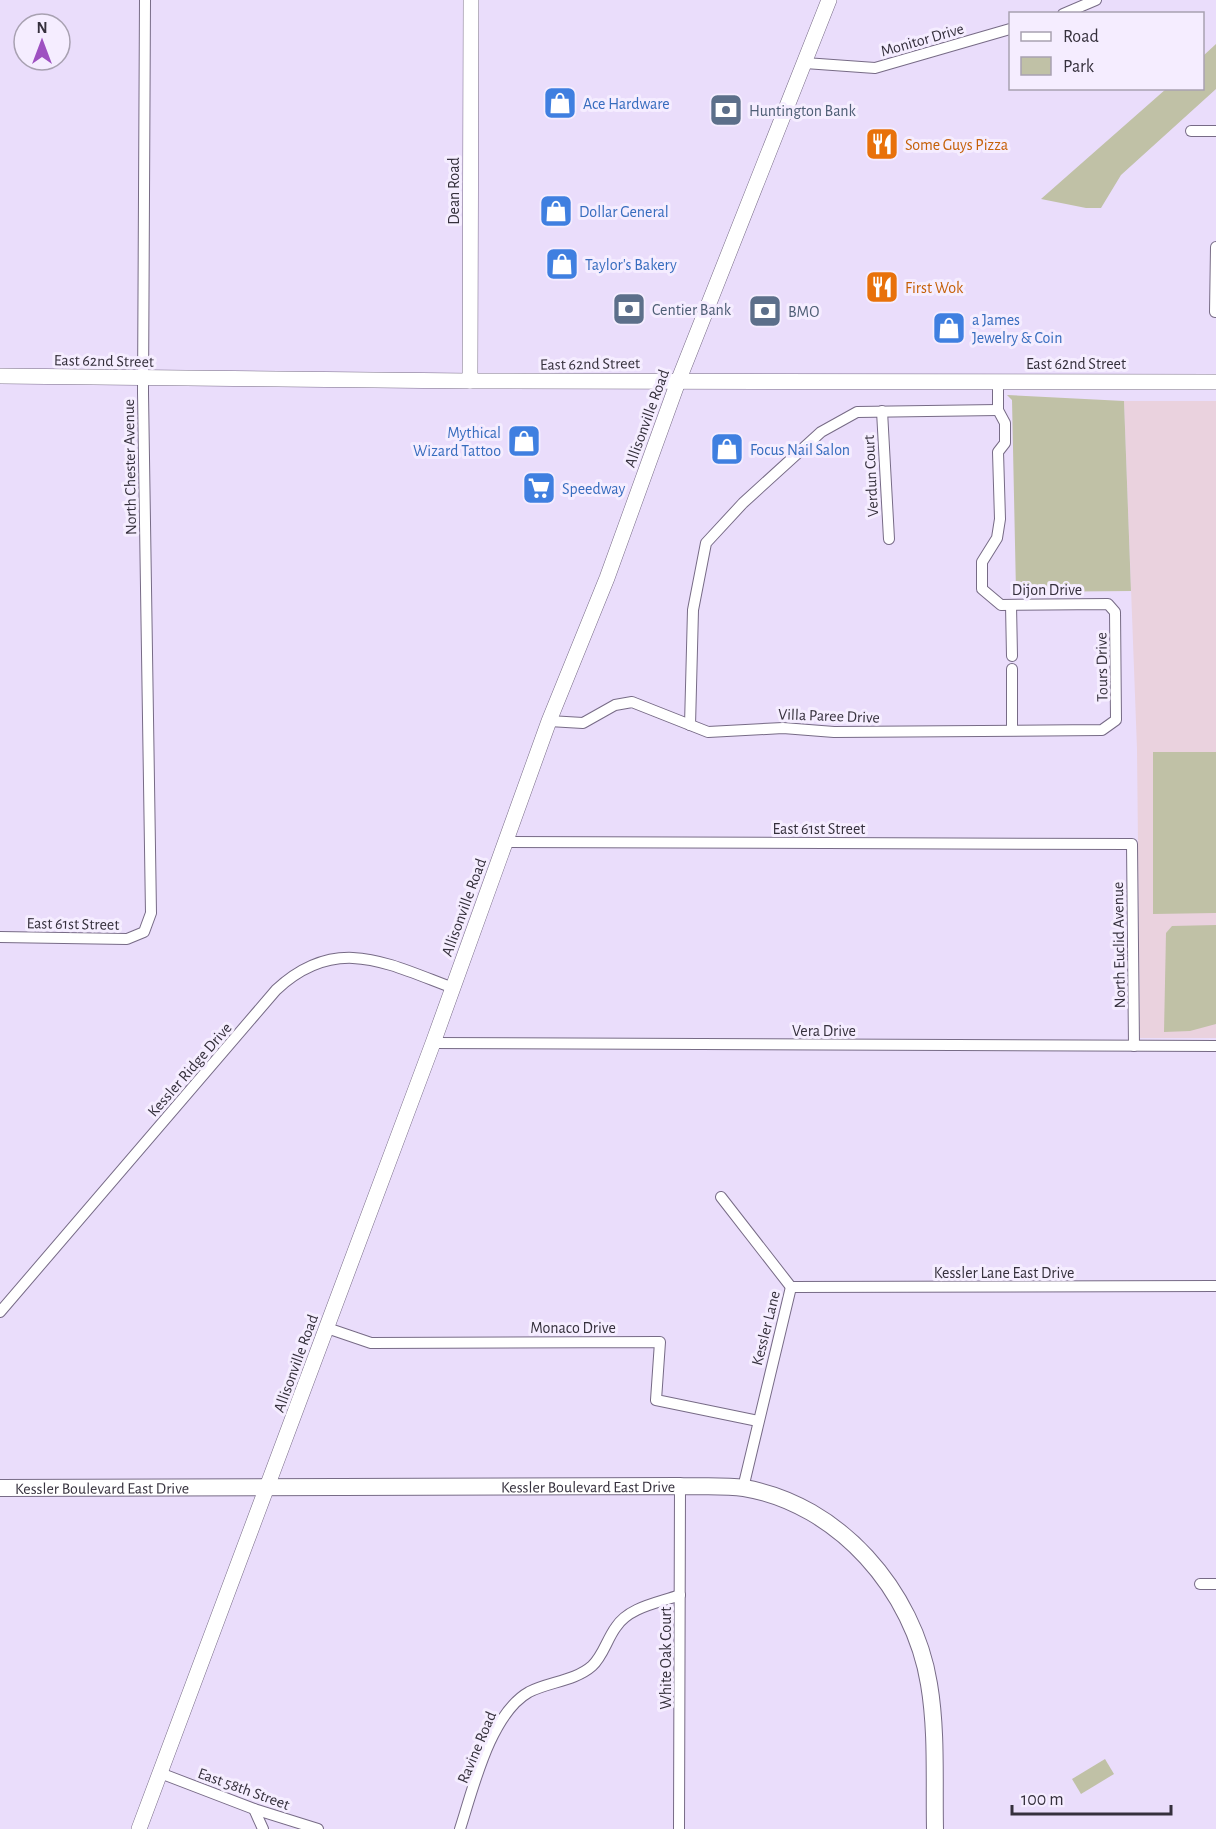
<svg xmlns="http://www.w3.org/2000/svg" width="1216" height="1829" viewBox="0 0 1216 1829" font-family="'Alegreya Sans',sans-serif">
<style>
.education{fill:#ead2de}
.green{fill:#c0c1a6}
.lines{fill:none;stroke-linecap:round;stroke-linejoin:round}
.street-casing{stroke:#776b86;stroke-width:12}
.secondary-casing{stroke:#776b86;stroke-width:16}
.primary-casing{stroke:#776b86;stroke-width:18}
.street{stroke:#fff;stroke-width:10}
.secondary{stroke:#fff;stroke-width:15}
.primary{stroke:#fff;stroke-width:16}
.labels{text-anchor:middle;stroke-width:6;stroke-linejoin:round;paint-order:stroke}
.street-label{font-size:16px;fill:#35303c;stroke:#f5edff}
.shop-label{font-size:16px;fill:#366cbe;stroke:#f5edff;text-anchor:start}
.service-label{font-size:16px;fill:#4e5e75;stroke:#f5edff;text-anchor:start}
.food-label{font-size:16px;fill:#c56008;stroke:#f5edff;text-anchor:start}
</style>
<rect width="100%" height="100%" fill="#eaddfb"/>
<polygon class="education" points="1124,401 1216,401 1216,1038 1140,1038 1137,749"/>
<g class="green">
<polygon points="1216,44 1216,89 1121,175 1101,208 1086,208 1041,199 1166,89 1202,88 1203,56"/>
<polygon points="1007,395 1124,401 1131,591 1016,592 1012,400"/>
<polygon points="1153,752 1216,752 1216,913 1153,914"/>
<polygon points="1216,925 1216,1024 1190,1031 1164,1032 1166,933 1172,926"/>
<polygon points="1105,1759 1114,1774 1081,1794 1072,1779"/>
</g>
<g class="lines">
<defs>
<g id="street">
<polyline points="1063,14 1096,0"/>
<polyline points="805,63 875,68 1010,29"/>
<polyline points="1191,131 1216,131"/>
<polyline points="1215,312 1216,247"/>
<polyline points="882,411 889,539"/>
<polyline points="1011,605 1012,656"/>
<polyline points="1012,669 1012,730"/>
<polyline points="549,721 583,723 615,705 632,702 708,732 783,728 834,732 1102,730 1116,720 1115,612 1108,604 1001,605 982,589 982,562 997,538 1000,519 998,452 1005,443 1005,423 998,410 998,381"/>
<polyline points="690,725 693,610 706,543 743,503 821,432 857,412 998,410"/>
<polyline points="506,842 1132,844 1134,1046"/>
<polyline points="0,937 127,939 144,932 151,913 143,393 145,0"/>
<polyline points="433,1043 1216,1046"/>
<polyline points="721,1197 791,1287"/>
<polyline points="791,1287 1216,1286"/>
<path d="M0 1312 276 990C336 934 386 963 453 988"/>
<polyline points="327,1328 371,1343 660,1342 656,1400 758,1421"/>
<polyline points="743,1488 791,1287"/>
<polyline points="1200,1584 1216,1584"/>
<polyline points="160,1773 254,1809 318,1829"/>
<polyline points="254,1809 263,1829"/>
<path d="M460 1829C473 1789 490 1714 529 1692 548 1682 575 1681 592 1666 603 1656 607 1639 616 1627 629 1607 658 1603 680 1595"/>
<polyline points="679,1829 680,1486"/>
</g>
<g id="secondary">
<polyline points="0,376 470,381 1216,382"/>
<polyline points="470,381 471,0"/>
<polyline points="139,1829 433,1043 549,721 607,578 679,379 829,0"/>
</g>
<g id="primary">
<path id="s1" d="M0 1488 680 1486C701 1487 724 1485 744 1488 839 1504 914 1591 929 1684 937 1731 934 1781 935 1829"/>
</g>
</defs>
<use href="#street" class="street-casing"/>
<use href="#secondary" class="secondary-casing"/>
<use href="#primary" class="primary-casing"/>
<use href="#street" class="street"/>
<use href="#secondary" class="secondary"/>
<use href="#primary" class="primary"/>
</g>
<defs>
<symbol id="shop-square" viewBox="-11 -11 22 22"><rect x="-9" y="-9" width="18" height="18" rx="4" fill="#3f7fe0" stroke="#f5edff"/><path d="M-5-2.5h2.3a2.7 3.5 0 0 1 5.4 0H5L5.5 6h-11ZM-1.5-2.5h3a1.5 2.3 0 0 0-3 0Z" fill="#fff"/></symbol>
<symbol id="bank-square" viewBox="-11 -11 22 22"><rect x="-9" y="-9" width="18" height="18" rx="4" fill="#5c6f8a" stroke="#f5edff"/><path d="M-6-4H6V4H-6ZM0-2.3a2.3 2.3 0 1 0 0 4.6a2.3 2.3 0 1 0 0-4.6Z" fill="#fff"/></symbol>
<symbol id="restaurant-square" viewBox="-11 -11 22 22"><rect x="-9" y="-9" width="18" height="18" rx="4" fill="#e8710a" stroke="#f5edff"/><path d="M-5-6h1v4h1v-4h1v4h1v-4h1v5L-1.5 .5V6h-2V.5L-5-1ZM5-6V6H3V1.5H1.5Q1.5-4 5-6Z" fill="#fff"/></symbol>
<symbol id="supermarket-square" viewBox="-11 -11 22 22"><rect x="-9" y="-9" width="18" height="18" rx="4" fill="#3f7fe0" stroke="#f5edff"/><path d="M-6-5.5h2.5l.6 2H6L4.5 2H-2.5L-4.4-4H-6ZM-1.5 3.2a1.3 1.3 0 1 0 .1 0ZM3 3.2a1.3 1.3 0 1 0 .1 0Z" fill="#fff"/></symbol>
</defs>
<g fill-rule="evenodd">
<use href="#shop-square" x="541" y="84" width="38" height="38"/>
<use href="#bank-square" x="707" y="91" width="38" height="38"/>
<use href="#restaurant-square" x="863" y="125" width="38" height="38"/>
<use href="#shop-square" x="537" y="192" width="38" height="38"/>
<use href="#shop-square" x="543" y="245" width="38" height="38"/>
<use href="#restaurant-square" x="863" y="268" width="38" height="38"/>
<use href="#bank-square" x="610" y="290" width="38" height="38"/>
<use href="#bank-square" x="746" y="292" width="38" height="38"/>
<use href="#shop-square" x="930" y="309" width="38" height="38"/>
<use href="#shop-square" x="505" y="422" width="38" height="38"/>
<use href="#shop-square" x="708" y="430" width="38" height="38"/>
<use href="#supermarket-square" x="520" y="469" width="38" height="38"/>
</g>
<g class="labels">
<g class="street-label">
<text transform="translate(922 39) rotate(-16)" y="6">Monitor Drive</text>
<text transform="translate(453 191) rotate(-90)" y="6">Dean Road</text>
<text transform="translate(104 360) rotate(1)" y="6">East 62nd Street</text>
<text transform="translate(590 363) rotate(-1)" y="6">East 62nd Street</text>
<text x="1076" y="369">East 62nd Street</text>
<text transform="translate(646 418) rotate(-70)" y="6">Allisonville Road</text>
<text transform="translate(129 467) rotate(-91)" y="6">North Chester Avenue</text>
<text transform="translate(870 476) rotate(-93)" y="6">Verdun Court</text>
<text x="1047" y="595">Dijon Drive</text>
<text transform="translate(1101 667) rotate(-91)" y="6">Tours Drive</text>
<text transform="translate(829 715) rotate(2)" y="6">Villa Paree Drive</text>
<text x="819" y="834">East 61st Street</text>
<text transform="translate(463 907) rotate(-70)" y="6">Allisonville Road</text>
<text transform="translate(73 923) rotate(1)" y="6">East 61st Street</text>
<text transform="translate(1118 945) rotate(-91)" y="6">North Euclid Avenue</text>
<text x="824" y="1036">Vera Drive</text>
<text transform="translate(189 1069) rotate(-49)" y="6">Kessler Ridge Drive</text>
<text x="1004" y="1278">Kessler Lane East Drive</text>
<text x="573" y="1333">Monaco Drive</text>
<text transform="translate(765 1328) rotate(-76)" y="6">Kessler Lane</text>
<text transform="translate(295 1363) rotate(-70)" y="6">Allisonville Road</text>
<text dy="6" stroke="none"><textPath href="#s1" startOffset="588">Kessler Boulevard East Drive</textPath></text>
<text dy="6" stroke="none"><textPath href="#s1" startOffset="102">Kessler Boulevard East Drive</textPath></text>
<text transform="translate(665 1658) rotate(-90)" y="6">White Oak Court</text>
<text transform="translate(476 1747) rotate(-67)" y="6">Ravine Road</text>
<text transform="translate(244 1788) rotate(20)" y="6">East 58th Street</text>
</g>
<g class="shop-label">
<text x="583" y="109">Ace Hardware</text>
<text x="579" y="217">Dollar General</text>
<text x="585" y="270">Taylor's Bakery</text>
<text x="972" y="325">a James<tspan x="972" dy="18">Jewelry &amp; Coin</tspan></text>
<text x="501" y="438" text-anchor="end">Mythical<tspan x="501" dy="18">Wizard Tattoo</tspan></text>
<text x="750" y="455">Focus Nail Salon</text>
<text x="562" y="494">Speedway</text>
</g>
<g class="service-label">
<text x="749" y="116">Huntington Bank</text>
<text x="652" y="315">Centier Bank</text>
<text x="788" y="317">BMO</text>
</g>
<g class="food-label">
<text x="905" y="150">Some Guys Pizza</text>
<text x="905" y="293">First Wok</text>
</g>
</g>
<rect x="1009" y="12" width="195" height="78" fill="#f5edff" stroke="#a8a1b1" stroke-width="1.5"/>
<rect x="1021" y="32" width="30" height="9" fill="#ffffff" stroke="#a8a1b1" stroke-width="1.5"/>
<text x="1063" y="42" font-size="18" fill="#35303c">Road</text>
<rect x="1021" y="57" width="30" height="18" fill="#c0c1a6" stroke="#a8a1b1" stroke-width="1.5"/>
<text x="1063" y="72" font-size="18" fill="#35303c">Park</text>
<g transform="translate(42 42)"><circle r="28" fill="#f5edff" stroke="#a8a1b1" stroke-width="1.5"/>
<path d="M0-4.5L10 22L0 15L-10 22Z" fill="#9e50c1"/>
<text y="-9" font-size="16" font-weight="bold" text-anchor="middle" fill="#35303c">N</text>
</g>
<path d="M1012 1805v9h159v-9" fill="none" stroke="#35303c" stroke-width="3"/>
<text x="1021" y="1805" font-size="18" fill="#35303c" stroke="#f5edff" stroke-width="4.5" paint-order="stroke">100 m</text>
</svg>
